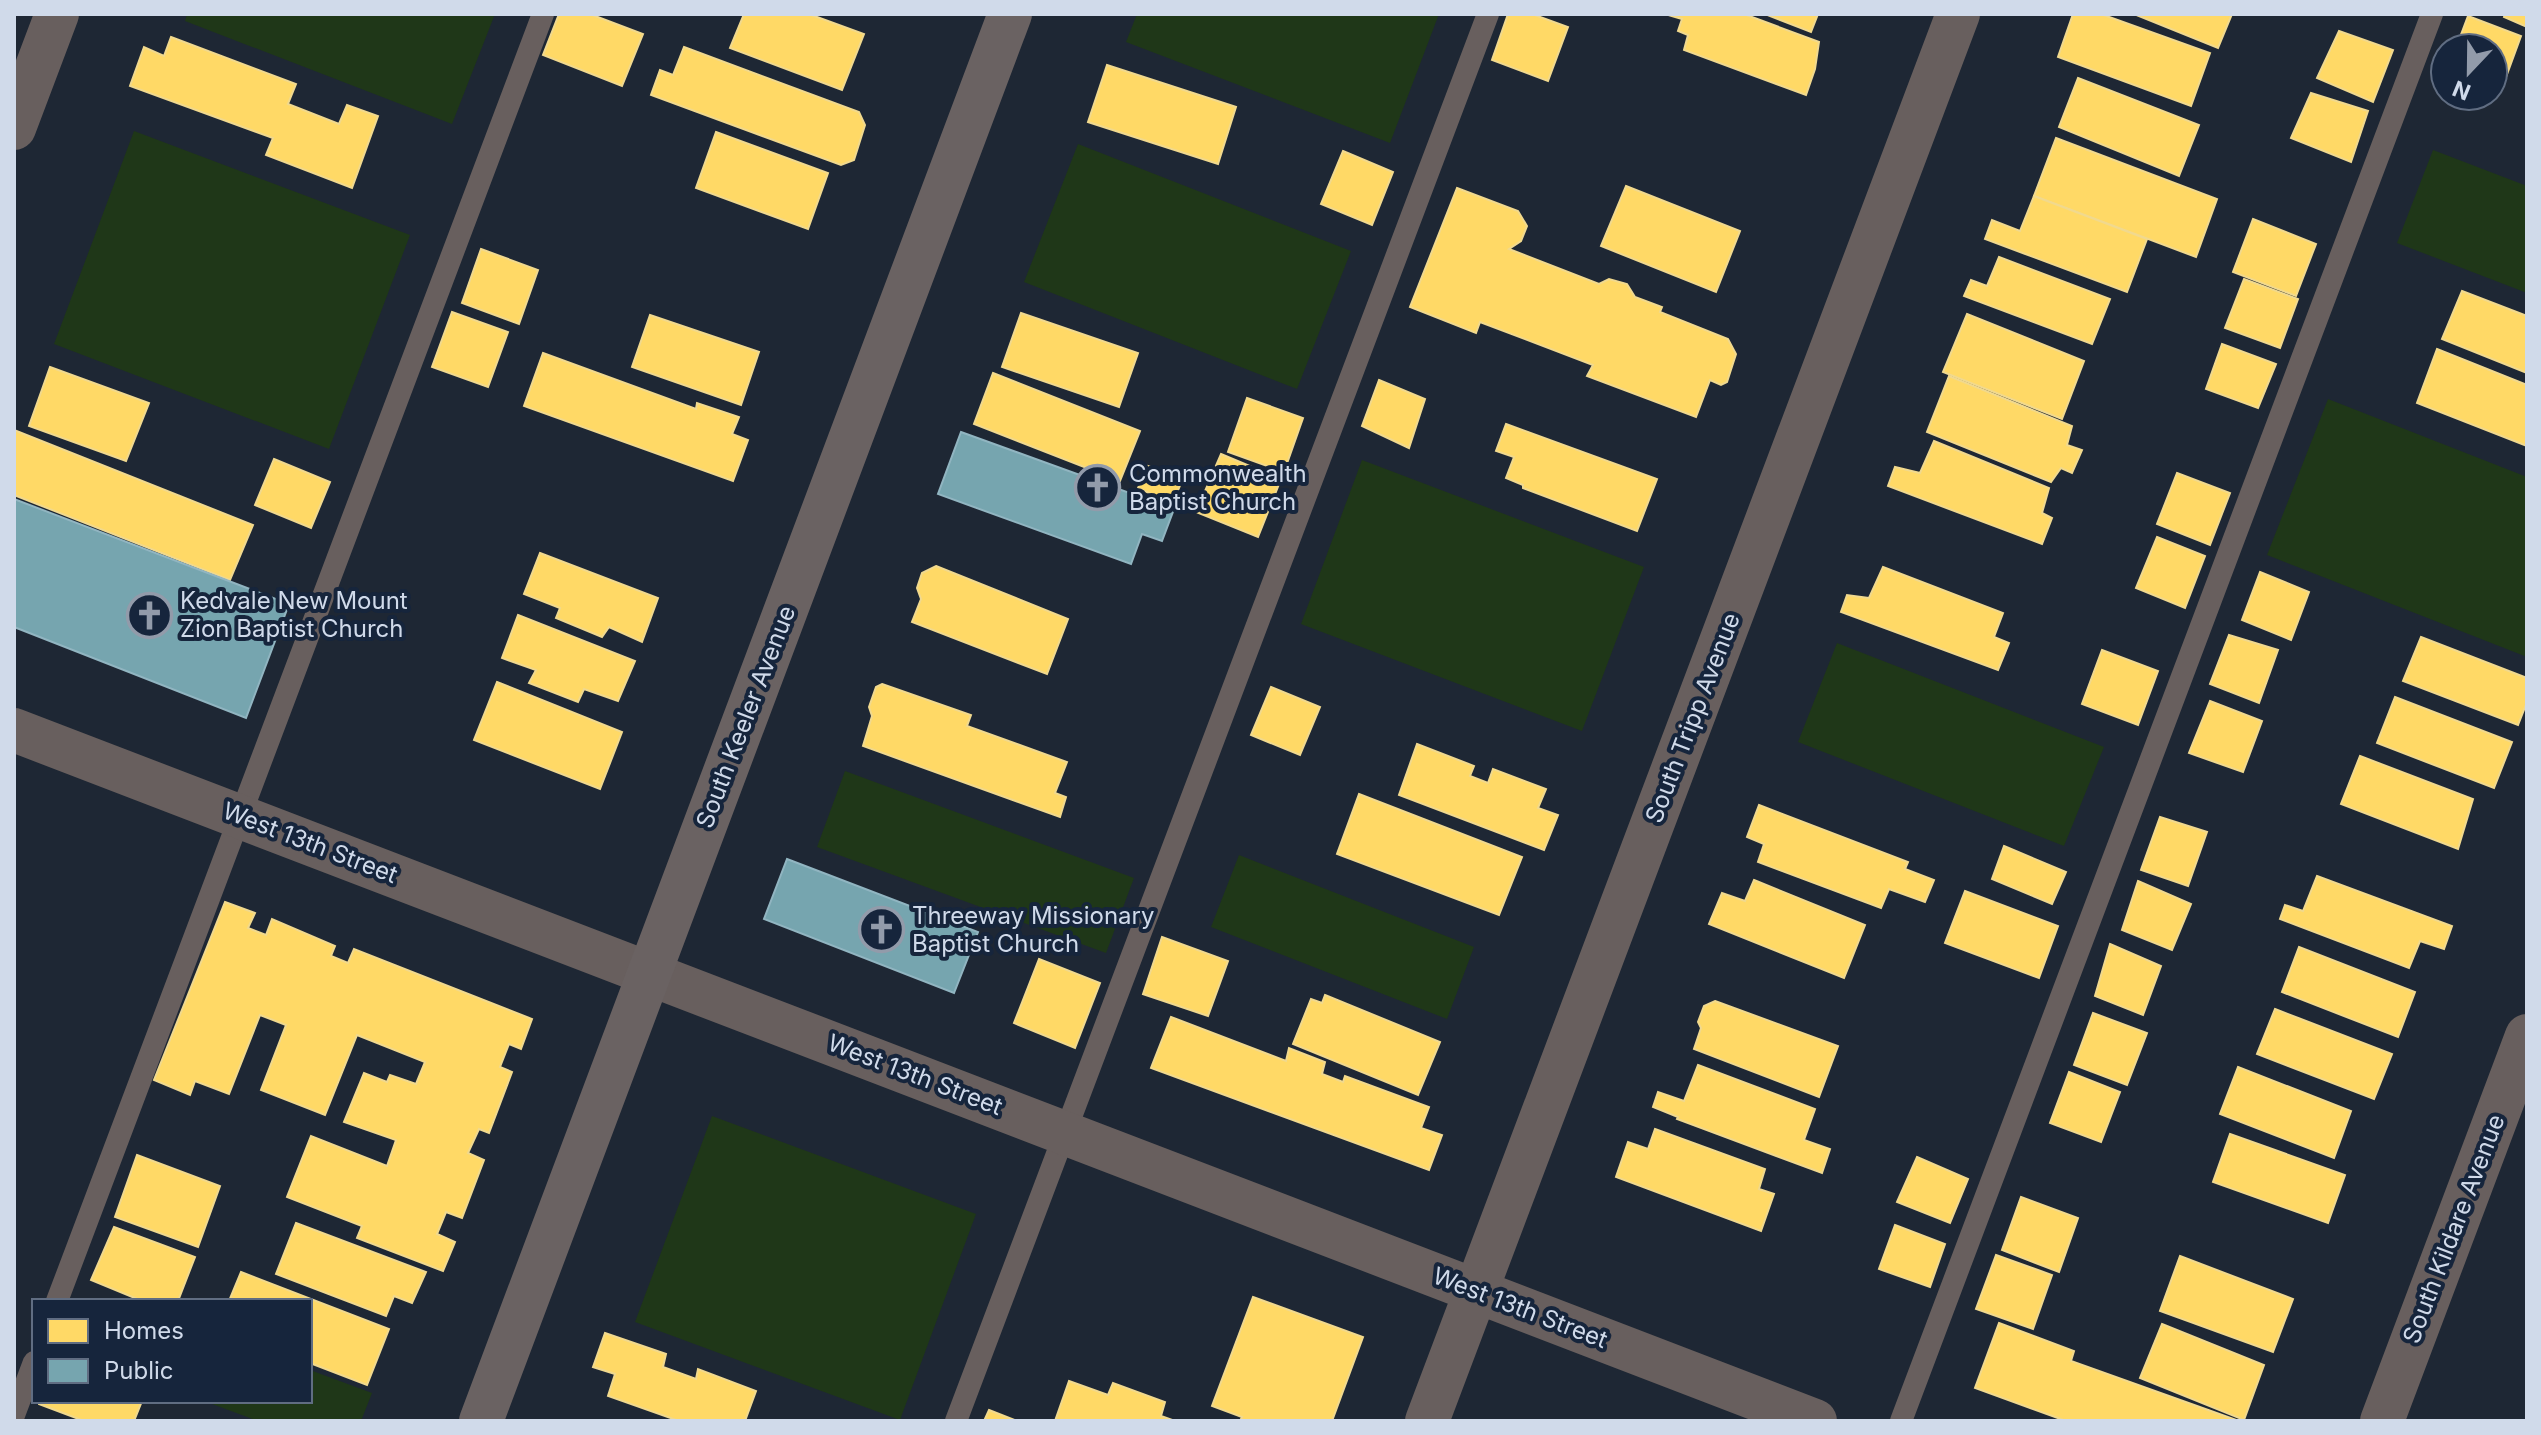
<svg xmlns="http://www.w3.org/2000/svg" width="2541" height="1435" viewBox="0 0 2541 1435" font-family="Inter,sans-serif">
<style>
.green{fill:#1f3718}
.homes{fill:#ffd966;stroke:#f1d98e;stroke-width:2}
.public{fill:#76a5af;stroke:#91b5c1;stroke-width:2}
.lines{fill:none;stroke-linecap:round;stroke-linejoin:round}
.lane{stroke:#685f5e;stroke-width:22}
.street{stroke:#685f5e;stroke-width:44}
.secondary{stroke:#6a6262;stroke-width:44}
.labels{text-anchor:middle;stroke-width:8;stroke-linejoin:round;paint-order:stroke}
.poi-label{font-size:24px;fill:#d0daea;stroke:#16253c;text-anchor:start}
.street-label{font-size:24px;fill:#d0daea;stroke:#16253c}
</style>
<rect width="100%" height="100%" fill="#1e2734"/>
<g class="green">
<polygon points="187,14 495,14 452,124 185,21"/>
<polygon points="1137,14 1439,14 1390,143 1126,42"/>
<polygon points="134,131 410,235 329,449 54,344"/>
<polygon points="1078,144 1351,251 1297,389 1024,282"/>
<polygon points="2433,150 2527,186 2527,293 2397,243"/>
<polygon points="2328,399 2527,477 2527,657 2267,555"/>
<polygon points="1362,460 1644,567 1582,731 1301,624"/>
<polygon points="1837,643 2104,747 2064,846 1798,742"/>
<polygon points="845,771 1134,878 1106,953 817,847"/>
<polygon points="1239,855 1474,947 1447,1019 1211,927"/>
<polygon points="712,1116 976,1214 900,1420 635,1322"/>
<polygon points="310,1370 372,1393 361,1421 258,1421 204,1401 310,1401"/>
</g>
<g class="homes">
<polygon points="559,14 590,14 643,34 622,86 543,55"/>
<polygon points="744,14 809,14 864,34 842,90 730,48"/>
<polygon points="1508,14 1532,14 1568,27 1548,81 1492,60"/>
<polygon points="1665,14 1744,14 1819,42 1815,69 1806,95 1684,50 1688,35 1678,31 1682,19"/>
<polygon points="1765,14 1818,14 1811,32"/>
<polygon points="2073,14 2101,14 2210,53 2191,106 2058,57"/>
<polygon points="2134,14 2232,14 2218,48"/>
<polygon points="2505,14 2527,14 2527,27 2504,17"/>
<polygon points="2468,16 2521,36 2502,88 2493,85 2493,48 2456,48"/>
<polygon points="2339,31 2393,50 2373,102 2317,78"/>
<polygon points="171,37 296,84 288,104 339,124 347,105 378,116 352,188 266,155 273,138 130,86 144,47 164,56"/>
<polygon points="684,47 859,112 865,125 854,160 841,165 651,95 660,70 673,75"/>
<polygon points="1107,65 1236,107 1218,164 1088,122"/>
<polygon points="2078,78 2199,125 2179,176 2059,127"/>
<polygon points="2311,93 2368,111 2351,162 2291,138"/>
<polygon points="716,132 828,173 808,229 696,188"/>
<polygon points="2056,138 2217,199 2196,257 2034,196"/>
<polygon points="1343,151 1393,172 1372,225 1321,204"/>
<polygon points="1626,186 1740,231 1716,292 1601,246"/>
<polygon points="1457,188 1518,211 1527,226 1521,241 1509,249 1599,284 1609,279 1627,284 1635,297 1662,307 1660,312 1728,339 1736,354 1727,382 1721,385 1710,380 1696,417 1587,376 1593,365 1480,322 1476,333 1410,307"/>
<polygon points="2034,196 2147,239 2127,292 1985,239 1992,220 2020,231"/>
<polygon points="2253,219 2316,244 2296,296 2233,272"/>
<polygon points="481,249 538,270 519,324 462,303"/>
<polygon points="1999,257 2110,299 2092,344 1964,296 1971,280 1987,286"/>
<polygon points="2244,279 2298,299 2280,348 2225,328"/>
<polygon points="2462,291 2527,316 2527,373 2442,339"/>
<polygon points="452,312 508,332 488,387 432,367"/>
<polygon points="1021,313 1138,353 1119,407 1002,367"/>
<polygon points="1967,314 2084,361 2062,419 1943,372"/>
<polygon points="650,315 759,352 741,405 632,367"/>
<polygon points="2222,344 2276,364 2258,408 2206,389"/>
<polygon points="2437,349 2527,385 2527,446 2417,403"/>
<polygon points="543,353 696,409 697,403 739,417 732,434 748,440 733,481 524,406"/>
<polygon points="50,367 149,403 126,461 29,426"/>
<polygon points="993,373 1140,431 1120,481 974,424"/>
<polygon points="1949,376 2072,426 2067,445 2082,450 2072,473 2061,468 2051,482 1927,432"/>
<polygon points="1379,380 1425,399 1409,448 1362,426"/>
<polygon points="1247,398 1303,418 1284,472 1228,452"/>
<polygon points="1506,424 1657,479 1637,531 1523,488 1523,485 1506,478 1514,457 1496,451"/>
<polygon points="14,430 253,525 230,580 14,495"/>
<polygon points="1934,441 2049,488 2042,513 2052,518 2042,544 1888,486 1895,467 1920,473"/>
<polygon points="1221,454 1281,479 1258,537 1196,512"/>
<polygon points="274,459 330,482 311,528 255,505"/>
<polygon points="1148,466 1182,480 1173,504 1138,488"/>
<polygon points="2177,473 2230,493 2210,545 2157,524"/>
<polygon points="2157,537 2205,556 2185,608 2136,588"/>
<polygon points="540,553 658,598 642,642 609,627 602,637 556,618 560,608 524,594"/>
<polygon points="936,566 1068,619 1047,674 912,622 921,599 917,588 922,573"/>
<polygon points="1883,567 2003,613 1994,637 2009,643 1998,670 1841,612 1847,595 1869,598"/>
<polygon points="2260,572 2309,592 2291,640 2242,620"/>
<polygon points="518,615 635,661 618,701 584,689 578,702 529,683 536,670 502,658"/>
<polygon points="2229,635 2278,650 2259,703 2210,684"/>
<polygon points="2421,637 2527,678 2527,702 2518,725 2403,681"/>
<polygon points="2102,650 2158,671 2138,725 2082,704"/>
<polygon points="497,682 622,732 600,789 474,740"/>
<polygon points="882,684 971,715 967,726 1067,762 1055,793 1066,797 1060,817 863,746 872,716 869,707 876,687"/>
<polygon points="1271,687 1320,707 1300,755 1251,735"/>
<polygon points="2395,697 2512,742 2494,788 2377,743"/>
<polygon points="2210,701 2262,721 2243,772 2189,753"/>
<polygon points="1417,744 1474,766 1470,776 1488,783 1493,769 1546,789 1538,808 1558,815 1544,850 1399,795"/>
<polygon points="2360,756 2473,799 2458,849 2341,804"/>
<polygon points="1359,794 1522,857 1499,915 1337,854"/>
<polygon points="1759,805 1908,862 1905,869 1934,880 1925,902 1889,889 1881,908 1758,862 1764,844 1747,837"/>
<polygon points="2160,817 2207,832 2188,886 2141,870"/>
<polygon points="2004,846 2066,872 2052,904 1992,879"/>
<polygon points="2317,876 2452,926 2444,949 2420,941 2409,968 2280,919 2285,905 2303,911"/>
<polygon points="1754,880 1865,925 1844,978 1709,924 1722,893 1745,901"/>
<polygon points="2138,881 2191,904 2172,950 2122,930"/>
<polygon points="1965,891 2058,926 2039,978 1945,943"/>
<polygon points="225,902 255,913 248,928 266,935 272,919 335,946 331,956 348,963 354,949 532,1019 521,1049 509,1044 500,1067 512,1072 489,1133 479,1129 468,1153 484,1160 462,1218 446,1212 437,1234 455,1242 443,1271 357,1238 362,1226 287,1197 311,1136 387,1166 396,1140 344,1122 364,1073 387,1082 390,1075 416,1084 425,1062 357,1035 325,1115 261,1090 286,1025 260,1015 229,1094 195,1081 190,1095 154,1080"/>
<polygon points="1162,937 1228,961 1208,1016 1143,994"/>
<polygon points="2110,944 2161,966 2143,1015 2095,996"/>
<polygon points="2299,947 2415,992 2398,1037 2282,992"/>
<polygon points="1039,959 1100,983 1075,1048 1014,1023"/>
<polygon points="1325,995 1440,1042 1418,1095 1293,1044 1311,999 1322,1003"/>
<polygon points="1715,1001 1838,1046 1819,1097 1694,1049 1701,1028 1698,1022 1704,1006"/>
<polygon points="2275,1009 2392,1054 2374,1099 2257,1054"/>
<polygon points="2093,1013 2147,1033 2127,1085 2074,1065"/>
<polygon points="1171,1017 1286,1061 1289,1048 1325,1062 1322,1074 1343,1082 1345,1076 1429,1107 1421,1128 1442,1135 1429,1170 1151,1068"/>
<polygon points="1698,1065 1815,1109 1804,1140 1830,1149 1822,1173 1677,1119 1678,1117 1653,1107 1658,1092 1684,1101"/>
<polygon points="2238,1067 2351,1111 2334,1158 2220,1114"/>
<polygon points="2069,1072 2120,1092 2101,1142 2050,1123"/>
<polygon points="1655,1129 1765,1169 1759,1189 1774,1194 1761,1231 1616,1177 1628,1142 1648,1149"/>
<polygon points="2230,1134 2345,1175 2328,1223 2213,1182"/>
<polygon points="137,1155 220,1186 198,1247 115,1217"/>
<polygon points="1917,1157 1968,1179 1950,1223 1897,1202"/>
<polygon points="2021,1197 2078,1218 2059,1272 2002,1250"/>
<polygon points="296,1223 426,1272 412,1303 394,1296 386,1316 276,1274"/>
<polygon points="1895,1225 1945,1244 1930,1287 1879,1269"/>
<polygon points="114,1227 195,1257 178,1301 142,1301 91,1280"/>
<polygon points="1996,1255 2052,1275 2033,1329 1976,1309"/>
<polygon points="2180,1256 2293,1299 2273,1352 2160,1311"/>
<polygon points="241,1272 389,1329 367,1385 310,1363 310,1301 229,1301"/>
<polygon points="1253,1297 1363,1337 1332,1421 1240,1421 1242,1417 1212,1406"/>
<polygon points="1999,1323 2074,1351 2071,1361 2239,1421 2066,1421 1975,1388"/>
<polygon points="2162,1324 2264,1365 2244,1420 2140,1378"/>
<polygon points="605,1333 666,1354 663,1367 696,1379 698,1369 756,1391 745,1421 679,1421 608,1396 615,1374 593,1367"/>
<polygon points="1069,1381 1108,1395 1113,1383 1165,1402 1161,1416 1175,1421 1055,1421"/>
<polygon points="39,1401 142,1401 134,1421 84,1421 39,1404"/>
<polygon points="989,1410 1017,1421 984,1421"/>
</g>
<g class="public">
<polygon points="961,432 1174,509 1162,541 1142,534 1131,564 938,494"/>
<polygon points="14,499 289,604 246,718 14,627"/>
<polygon points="787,859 978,932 954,993 764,919"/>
</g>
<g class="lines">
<g class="lane">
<polyline points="57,1301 543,14"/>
<polyline points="14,1415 34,1362"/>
<polyline points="956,1421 1488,14"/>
<polyline points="1901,1421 2432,14"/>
</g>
<g class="street">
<polyline points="14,128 57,14"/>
<polyline points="14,730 1815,1421"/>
<polyline points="1427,1421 1958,14"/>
<polyline points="2382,1421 2527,1036"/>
</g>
<polyline class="secondary" points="481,1421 1010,14"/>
</g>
<defs>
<symbol id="church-ring" viewBox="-11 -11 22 22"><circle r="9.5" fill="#16253c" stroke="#929baa" stroke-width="1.5"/><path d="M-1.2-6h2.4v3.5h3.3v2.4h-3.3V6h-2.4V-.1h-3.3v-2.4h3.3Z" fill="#929baa"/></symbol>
</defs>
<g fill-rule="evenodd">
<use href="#church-ring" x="1072" y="462" width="51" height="51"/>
<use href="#church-ring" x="124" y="590" width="51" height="51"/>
<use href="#church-ring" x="856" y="904" width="51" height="51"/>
</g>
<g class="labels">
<g class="poi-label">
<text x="1129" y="482">Commonwealth<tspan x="1129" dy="28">Baptist Church</tspan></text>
<text x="180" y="609">Kedvale New Mount<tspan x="180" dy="28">Zion Baptist Church</tspan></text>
<text x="912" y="924">Threeway Missionary<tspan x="912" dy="28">Baptist Church</tspan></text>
</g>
<g class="street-label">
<text transform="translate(746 717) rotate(-69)" y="8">South Keeler Avenue</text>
<text transform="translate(1693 718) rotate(-69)" y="8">South Tripp Avenue</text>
<text transform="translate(310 843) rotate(21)" y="8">West 13th Street</text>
<text transform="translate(915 1075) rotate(21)" y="8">West 13th Street</text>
<text transform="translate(2454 1229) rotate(-69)" y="8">South Kildare Avenue</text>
<text transform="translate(1520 1308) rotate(21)" y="8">West 13th Street</text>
</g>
</g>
<rect width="2541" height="1435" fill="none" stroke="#d0daea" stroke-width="32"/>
<rect x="32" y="1299" width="280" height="104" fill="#16253c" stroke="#606d82" stroke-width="2"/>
<rect x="48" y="1319" width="40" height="24" fill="#ffd966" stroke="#606d82" stroke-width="2"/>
<text x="104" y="1339" font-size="24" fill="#d0daea">Homes</text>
<rect x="48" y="1359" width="40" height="24" fill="#76a5af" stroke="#606d82" stroke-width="2"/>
<text x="104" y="1379" font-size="24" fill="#d0daea">Public</text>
<g transform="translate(2469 72) rotate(202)"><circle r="38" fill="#16253c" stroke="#606d82" stroke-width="2"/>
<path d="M0-6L14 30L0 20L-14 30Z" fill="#929baa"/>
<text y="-12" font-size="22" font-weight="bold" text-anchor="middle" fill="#d0daea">N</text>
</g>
</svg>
